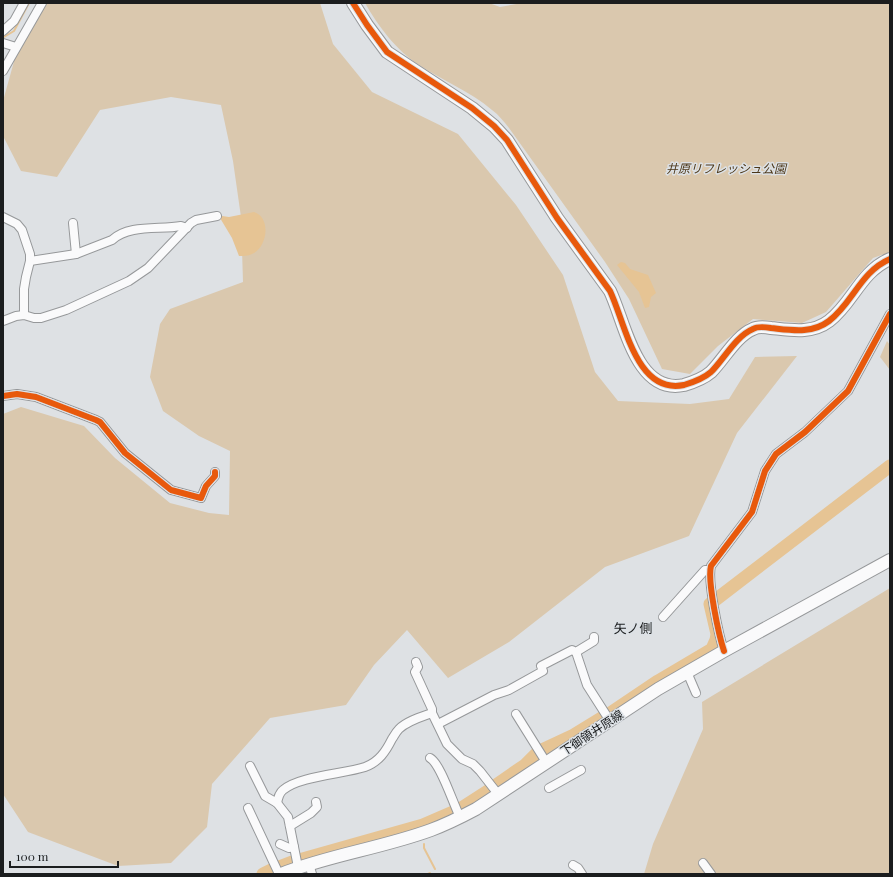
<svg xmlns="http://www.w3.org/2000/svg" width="893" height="877" viewBox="0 0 893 877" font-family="'Playfair Display','Noto Sans JP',serif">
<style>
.green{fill:#dac8ae}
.water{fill:#e6c494}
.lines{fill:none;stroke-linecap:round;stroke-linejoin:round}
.stream{stroke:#e6c494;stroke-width:2}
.river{stroke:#e6c494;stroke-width:13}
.street-casing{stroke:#96989a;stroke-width:10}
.secondary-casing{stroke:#96989a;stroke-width:14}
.street{stroke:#fafafb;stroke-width:8}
.secondary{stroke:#fafafb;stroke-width:12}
.cycleway-casing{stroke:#dce1e6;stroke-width:8}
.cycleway{stroke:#e8590c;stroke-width:6}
.labels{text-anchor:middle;stroke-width:3;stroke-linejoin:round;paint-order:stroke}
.park-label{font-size:12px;font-style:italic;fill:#4c3718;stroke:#dce1e6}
.street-label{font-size:12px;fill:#1b1d1e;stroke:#dce1e6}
.neighbourhood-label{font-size:13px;fill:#1b1d1e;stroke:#dce1e6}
</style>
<rect width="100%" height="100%" fill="#dee1e4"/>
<g class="green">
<polygon points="46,3 320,3 333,44 372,92 458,134 516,205 563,275 595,372 618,401 690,404 729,399 755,357 797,356 737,433 689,536 605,567 509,642 448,678 407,630 374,665 346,705 270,718 212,784 207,827 171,863 118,866 28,832 3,794 3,414 21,407 84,426 115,458 170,503 209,513 229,515 230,451 199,436 163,411 150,377 160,324 170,309 243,282 241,217 233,161 221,105 171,97 100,110 57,177 21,171 3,136 3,101 18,47"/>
<path d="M365 3H489L500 7 522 3H890V252L873 258 826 312 802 323 753 319 718 346 690 374 662 369 629 299 605 262 509 128C504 122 499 115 492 110 470 91 443 81 419 65 397 51 378 26 365 3Z"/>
<polygon points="887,341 890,345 890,370 880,357"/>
<polygon points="890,588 890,874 644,874 653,844 703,729 702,702"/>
</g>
<g class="water">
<path d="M254 212C272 218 267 248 252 254 248 256 244 256 239 256L232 238 220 218 222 216 229 217Z"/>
<polygon points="621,262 625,263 630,269 648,275 656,293 651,297 649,307 645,308 639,292 617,265"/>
</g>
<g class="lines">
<g class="stream">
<polyline points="4,37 14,31 29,3"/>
<polyline points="424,844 424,848 435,869"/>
<polyline points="428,874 430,873"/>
</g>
<g class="river">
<polyline points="609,714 658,681 712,649 716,640 717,634 710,604 890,466"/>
<polyline points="542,750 572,736 603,717"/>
<polyline points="496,785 525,765 537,753"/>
<polyline points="299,860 423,825 460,809 491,789"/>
<polyline points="279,867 292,862"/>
<polyline points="263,874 273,869"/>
</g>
<defs>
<g id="street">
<polyline points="3,31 14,21 24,3"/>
<polyline points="3,43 16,47"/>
<polyline points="3,71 42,3"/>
<polyline points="3,217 17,224 22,230 30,254 30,261 26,277 24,289 24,315"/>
<polyline points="73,223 76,254"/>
<path d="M30 261 76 254 112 240C129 224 160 230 181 226L187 228"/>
<polyline points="3,321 16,316 24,315 34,318 41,318 66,310 129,281 148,268 191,223 196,220 217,216"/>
<polyline points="3,396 17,394 36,397 96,420 100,422 125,453 171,490 201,498 206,486 215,476 215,472"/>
<polyline points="663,617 705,570 710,570"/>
<path d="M724 651C719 636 707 581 711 566L752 512 765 471 776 454 805 432 848 391 890 314"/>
<polyline points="576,652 587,685 610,721"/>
<polyline points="416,662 418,667 415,672 432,709 432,713 447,744 462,759 473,764 480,771 498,794"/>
<polyline points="687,672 696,693"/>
<polyline points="516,714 546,762"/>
<polyline points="438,724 494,695 509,690 543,671 541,666 572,650 576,652 594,641 594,637"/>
<path d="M430 758C441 764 453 804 460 817"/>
<polyline points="250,766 265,796 277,803 288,817 298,867"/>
<polyline points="549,788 581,770"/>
<path d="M277 803C278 798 279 793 283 790 299 776 344 774 365 767 379 762 386 751 392 739 394 736 396 732 399 729 407 721 421 717 432 713"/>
<polyline points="248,808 279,874"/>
<polyline points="290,826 311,813 317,807 316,802"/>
<polyline points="280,844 289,848 294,847"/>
<polyline points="703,863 711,874"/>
<polyline points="309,864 312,874"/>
<polyline points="573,865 578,868 582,874"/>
</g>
<g id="secondary">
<path d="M353 3 367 25 387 52 472 108 494 126 507 140 557 218 610 291C625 322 636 395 684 385 694 382 703 379 711 372 724 359 736 336 753 329 758 326 765 327 771 328 791 330 812 334 829 321 853 303 860 272 890 259"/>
<path d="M281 874C329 855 382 848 431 830 447 824 461 817 476 809L658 689 724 651 890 560"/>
</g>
</defs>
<use href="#street" class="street-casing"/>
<use href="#secondary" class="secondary-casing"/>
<use href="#street" class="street"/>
<use href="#secondary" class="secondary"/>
<defs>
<g id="cycleway">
<path d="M353 3 367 25 387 52 472 108 494 126 507 140 557 218 610 291C625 322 636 395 684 385 694 382 703 379 711 372 724 359 736 336 753 329 758 326 765 327 771 328 791 330 812 334 829 321 853 303 860 272 890 259"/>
<polyline points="3,396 17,394 36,397 96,420 100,422 125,453 171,490 201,498 206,486 215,476 215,472"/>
<path d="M724 651C719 636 707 581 711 566L752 512 765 471 776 454 805 432 848 391 890 314"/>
</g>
</defs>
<use href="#cycleway" class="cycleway-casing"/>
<use href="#cycleway" class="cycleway"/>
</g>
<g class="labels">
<g class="park-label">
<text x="726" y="173">井原リフレッシュ公園</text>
</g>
<g class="street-label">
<text transform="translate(592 733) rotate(-33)" y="4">下御領井原線</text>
</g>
<g class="neighbourhood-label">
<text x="633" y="633">矢ノ側</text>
</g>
</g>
<rect width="893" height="877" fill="none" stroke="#1b1d1e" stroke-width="8"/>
<path d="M10 861v6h108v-6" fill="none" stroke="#1b1d1e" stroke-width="2"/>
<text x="16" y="861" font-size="12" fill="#1b1d1e" stroke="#dce1e6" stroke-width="3" paint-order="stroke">100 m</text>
</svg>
